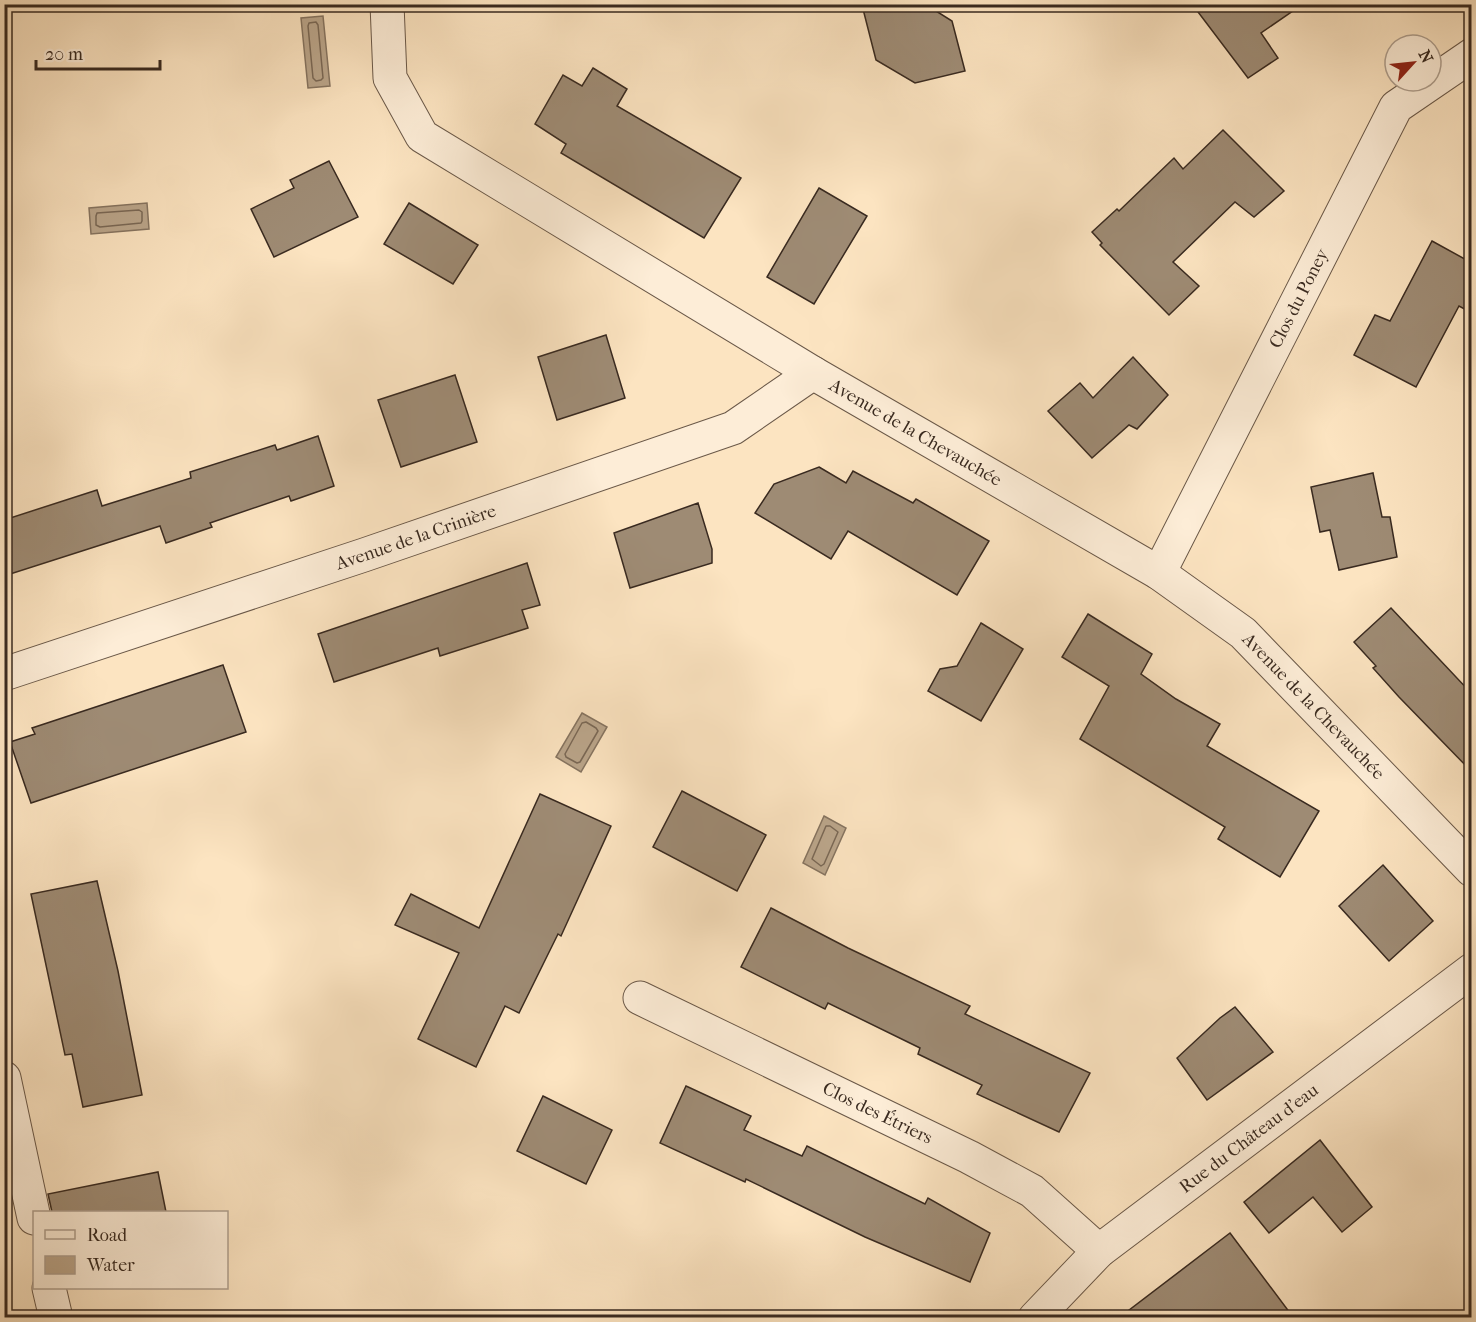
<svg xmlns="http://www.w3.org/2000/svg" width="1476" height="1322" viewBox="0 0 1476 1322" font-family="'IM FELL French Canon',serif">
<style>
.water{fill:#baa58a;stroke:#867460;stroke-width:1.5}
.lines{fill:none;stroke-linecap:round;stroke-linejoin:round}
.shore{stroke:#7a6855;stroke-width:1.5}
.building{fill:#9e8b74;stroke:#392a20;stroke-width:1.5}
.minor-casing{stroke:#6a5848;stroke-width:35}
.minor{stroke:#fdedd7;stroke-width:33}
.labels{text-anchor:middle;stroke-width:5;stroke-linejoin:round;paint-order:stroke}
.street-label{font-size:18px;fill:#392a20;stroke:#fdedd7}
</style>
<rect width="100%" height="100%" fill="#fce4c1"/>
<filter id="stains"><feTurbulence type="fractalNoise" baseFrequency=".00333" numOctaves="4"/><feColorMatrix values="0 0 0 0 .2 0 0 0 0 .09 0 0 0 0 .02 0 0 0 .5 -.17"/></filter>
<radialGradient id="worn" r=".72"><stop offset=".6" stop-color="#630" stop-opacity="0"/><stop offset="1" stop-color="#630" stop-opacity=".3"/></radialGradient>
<g class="water">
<polygon points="323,16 330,86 308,88 301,18"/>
<polygon points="147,203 149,229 91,234 89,208"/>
<polygon points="582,713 607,727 581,772 556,757"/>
<polygon points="824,816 846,828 825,875 803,863"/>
</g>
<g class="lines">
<g class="shore">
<polygon points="316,22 318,25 323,78 321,80 316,81 313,78 308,26 309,23"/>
<polygon points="139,210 142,212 142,221 141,223 100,227 96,225 96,216 97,213"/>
<polygon points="586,722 596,728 598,731 580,762 577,763 566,757 565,754 582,723"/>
<polygon points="826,826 830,826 838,832 824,864 821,866 812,859"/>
</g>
</g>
<g class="building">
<polygon points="882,4 925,4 952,21 965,71 915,83 876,60 863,9"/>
<polygon points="1192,4 1303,4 1261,33 1278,58 1248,78"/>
<polygon points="593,68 627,89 617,106 741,178 704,238 561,153 566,144 535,124 563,75 582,86"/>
<polygon points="1223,130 1284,191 1254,217 1235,202 1173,262 1199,286 1169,315 1100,245 1102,243 1092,232 1117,209 1119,211 1174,158 1183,169"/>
<polygon points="329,161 358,217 274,257 251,209 294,188 290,180"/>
<polygon points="819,188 867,216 814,304 767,277"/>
<polygon points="409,203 478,245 453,284 384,244"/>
<polygon points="1432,241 1472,263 1472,313 1459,306 1416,387 1354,355 1375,315 1390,321"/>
<polygon points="606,335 625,398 557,420 538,357"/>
<polygon points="1133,357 1168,395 1137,429 1129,425 1092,458 1048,411 1080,383 1093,398"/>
<polygon points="455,375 477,442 401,467 378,400"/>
<polygon points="318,436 334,486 291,501 289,496 210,523 212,527 166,543 160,526 4,576 4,520 97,490 102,506 191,478 190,472 275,445 277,450"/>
<polygon points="819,467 846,483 853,471 913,503 916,499 989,541 957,595 848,531 831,559 755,513 774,484"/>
<polygon points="1373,473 1382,517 1390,517 1397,557 1339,570 1330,530 1320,532 1311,487"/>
<polygon points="698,503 712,549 712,563 630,588 614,533"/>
<polygon points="527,563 540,605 522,610 528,628 440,656 438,648 334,682 318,634"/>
<polygon points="1391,608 1472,694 1472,772 1399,697 1373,668 1376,666 1354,642"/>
<polygon points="1088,614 1152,654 1141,674 1176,699 1220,724 1207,746 1319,811 1280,877 1218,839 1225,827 1080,739 1109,686 1062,657"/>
<polygon points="981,623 1023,649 981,721 928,691 940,669 957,666"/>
<polygon points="223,665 246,732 31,803 10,742 35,734 32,728"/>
<polygon points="682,791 766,835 737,891 653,847"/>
<polygon points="540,794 611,826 561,936 558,934 519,1013 505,1006 476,1067 418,1039 459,953 395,925 411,894 479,928"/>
<polygon points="1383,865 1433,921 1389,961 1339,906"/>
<polygon points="97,881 118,971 142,1095 83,1107 72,1054 65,1055 31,894"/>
<polygon points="771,908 848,948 970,1006 965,1014 1090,1073 1059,1132 977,1094 982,1085 918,1054 920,1048 828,1003 825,1009 741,967"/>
<polygon points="1235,1007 1273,1052 1207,1100 1177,1058 1220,1018"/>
<polygon points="686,1086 751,1116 744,1130 802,1156 807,1146 925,1204 928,1198 990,1233 970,1282 865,1237 746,1179 745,1182 660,1143"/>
<polygon points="543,1096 612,1130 586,1184 517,1151"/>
<polygon points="1320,1140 1372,1207 1342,1232 1313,1197 1269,1233 1244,1202"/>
<polygon points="158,1172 166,1212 52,1212 48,1194"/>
<polygon points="1230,1233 1293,1317 1120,1317"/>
</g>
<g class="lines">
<defs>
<g id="minor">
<path id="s1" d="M387 4 390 78 422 136 813 373 1159 573 1243 633 1472 870"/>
<path id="s2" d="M1159 573 1396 107 1472 55"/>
<path id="s3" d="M4 674 364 555 733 428 813 373"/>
<path id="s4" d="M640 998 969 1157 1032 1191 1099 1251"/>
<polyline points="4,1078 34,1218"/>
<polyline points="49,1288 56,1318"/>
<path id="s5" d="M1035 1318 1099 1251 1472 970"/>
</g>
</defs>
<use href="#minor" class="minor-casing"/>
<use href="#minor" class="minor"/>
</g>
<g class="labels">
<g class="street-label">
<text dy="6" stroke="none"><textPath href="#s2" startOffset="308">Clos du Poney</textPath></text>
<text dy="6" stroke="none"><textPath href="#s1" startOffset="716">Avenue de la Chevauchée</textPath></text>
<text dy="6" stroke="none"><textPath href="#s3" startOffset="434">Avenue de la Crinière</textPath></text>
<text dy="6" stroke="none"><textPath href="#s1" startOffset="1202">Avenue de la Chevauchée</textPath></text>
<text dy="6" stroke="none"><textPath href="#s4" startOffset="264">Clos des Étriers</textPath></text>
<text dy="6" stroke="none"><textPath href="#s5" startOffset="280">Rue du Château d'eau</textPath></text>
</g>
</g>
<rect width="1476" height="1322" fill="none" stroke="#fce4c1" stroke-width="24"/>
<rect x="6" y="6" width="1464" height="1310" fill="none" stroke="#392a20" stroke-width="3"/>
<rect x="12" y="12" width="1452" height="1298" fill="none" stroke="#392a20" stroke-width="1.5"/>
<rect x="33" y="1211" width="195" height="78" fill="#fdedd7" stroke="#af9f8e" stroke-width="1.5"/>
<rect x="45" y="1230" width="30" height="9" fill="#fdedd7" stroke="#af9f8e" stroke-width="1.5"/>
<text x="87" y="1241" font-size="18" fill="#392a20">Road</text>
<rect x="45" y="1256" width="30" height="18" fill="#baa58a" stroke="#af9f8e" stroke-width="1.5"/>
<text x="87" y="1271" font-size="18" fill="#392a20">Water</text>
<g transform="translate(1413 63) rotate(63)"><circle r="28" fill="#fdedd7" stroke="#af9f8e" stroke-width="1.5"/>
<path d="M0-4.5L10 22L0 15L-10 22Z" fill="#8f2418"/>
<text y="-9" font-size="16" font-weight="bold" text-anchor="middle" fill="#392a20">N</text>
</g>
<path d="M36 60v9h124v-9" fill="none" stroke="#392a20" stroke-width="3"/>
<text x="45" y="60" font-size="18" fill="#392a20" stroke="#fdedd7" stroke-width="4.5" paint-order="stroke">20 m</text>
<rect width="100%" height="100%" filter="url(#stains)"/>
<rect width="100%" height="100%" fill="url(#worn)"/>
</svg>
